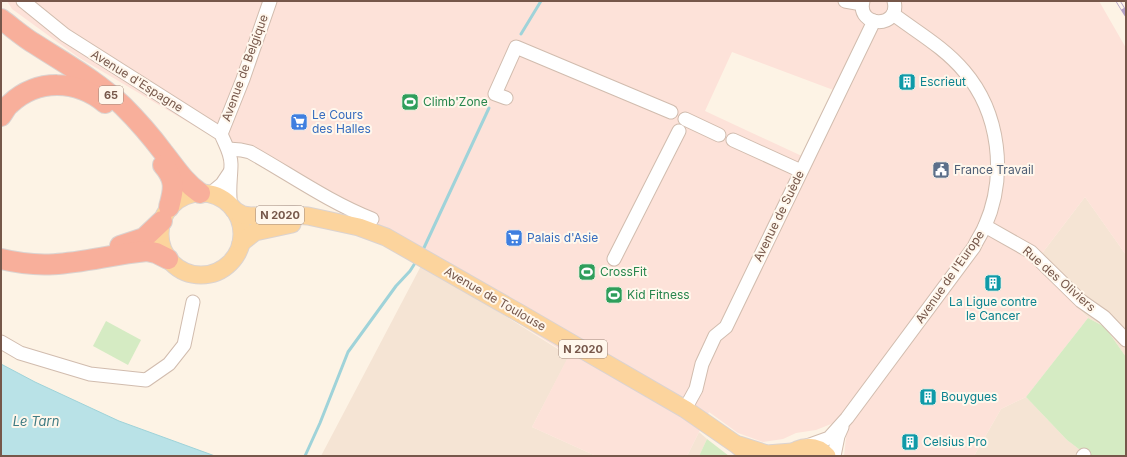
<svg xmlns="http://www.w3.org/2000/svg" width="1127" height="457" viewBox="0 0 1127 457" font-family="Inter,sans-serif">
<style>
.residential{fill:#f5e4d4}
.commercial{fill:#fde2d9;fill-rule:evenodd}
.green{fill:#d5ebc3}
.water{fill:#b9e2e7;stroke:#9fd3d9}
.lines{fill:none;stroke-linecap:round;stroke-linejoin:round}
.stream{stroke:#9fd3d9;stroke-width:3}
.minor-casing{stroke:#d1bcae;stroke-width:15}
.major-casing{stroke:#dbd3d0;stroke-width:19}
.highway-casing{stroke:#dbd3d0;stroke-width:22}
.minor{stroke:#fff;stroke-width:13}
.major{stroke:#fcd49d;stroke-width:17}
.highway{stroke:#f8af9b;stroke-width:20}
.rail-casing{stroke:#b5a3c7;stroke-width:4.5}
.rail{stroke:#fff7ec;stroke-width:3;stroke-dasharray:9;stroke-linecap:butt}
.labels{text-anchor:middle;stroke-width:4;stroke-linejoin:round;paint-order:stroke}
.shield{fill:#fff7ec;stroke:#9f877b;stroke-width:1}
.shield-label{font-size:11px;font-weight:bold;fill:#76574a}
.street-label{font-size:12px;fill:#76574a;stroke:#fff7ec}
.culture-label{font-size:12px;fill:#0d838f;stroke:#fff7ec;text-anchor:start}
.leisure-label{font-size:12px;fill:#27864d;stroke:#fff7ec;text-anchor:start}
.shop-label{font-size:12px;fill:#366cbe;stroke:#fff7ec;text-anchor:start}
.service-label{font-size:12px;fill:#4e5e75;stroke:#fff7ec;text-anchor:start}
.water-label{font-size:13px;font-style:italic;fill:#3f7b83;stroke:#fff7ec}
</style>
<rect width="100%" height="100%" fill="#fdf3e5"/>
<g class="residential">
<polygon points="1085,197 1126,255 1126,357 1105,327 1088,318 1034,264"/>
<polygon points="422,264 569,356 532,427 596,456 321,456"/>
<polygon points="1026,397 1067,440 1088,456 974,456 1001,409"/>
<polygon points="699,432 707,439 699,456 687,456"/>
</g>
<path class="commercial" d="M7 1H1099L1126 48V255L1085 197 1034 264 1088 318 1026 397 1001 409 974 456H844L847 429 836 422 816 430 796 433 783 439 763 442 738 433 709 412 687 456H596L532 427 569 355 341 213 78 57 12 9ZM732 52 836 91 804 157 705 111Z"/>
<g class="green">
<polygon points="1088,318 1105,327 1126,357 1126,456 1088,456 1067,440 1026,397"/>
<polygon points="106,321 141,340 128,365 93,346"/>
<polygon points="707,439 729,456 699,456"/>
</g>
<polygon class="water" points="1,364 35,382 119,421 215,456 1,456"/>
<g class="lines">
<g class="stream">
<polyline points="521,34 541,1"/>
<polyline points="422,252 489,108"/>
<polyline points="305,456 320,423 348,352 396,286 410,271 417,260"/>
</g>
<defs>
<g id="minor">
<path d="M23 1 65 35 221 134C225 144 231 153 231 164 231 178 228 192 231 206"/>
<polyline points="845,1 862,4"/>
<path d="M863 1C856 28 901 29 894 1"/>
<polyline points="506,98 495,94 516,47 671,112"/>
<polyline points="685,119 719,135"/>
<polyline points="221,134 243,79 270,1"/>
<polyline points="733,140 801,171"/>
<path d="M228 149 241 150 250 152C291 175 329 202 372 219"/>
<polyline points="210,194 222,184 230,172"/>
<polyline points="985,226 1031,252 1081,301 1104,317 1126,340"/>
<polyline points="614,259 679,131"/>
<polyline points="1,342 20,353 90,374 146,380 169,364 184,345 193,302"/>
<polyline points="685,409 696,389 702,364 715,336 726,327 874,21"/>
<path d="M804 447 829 438 847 418 974 247C977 240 982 233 985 226 1007 176 1000 113 964 71 945 48 917 32 893 14"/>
<polyline points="834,456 838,436 842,427"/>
<polyline points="1083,456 1084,455"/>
</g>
<g id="major">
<circle cx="201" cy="234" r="41"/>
<polyline points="234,210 243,215 250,216 293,215 308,216 359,227 386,237 521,314 685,409 737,445 750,456"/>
<polyline points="241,243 255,232 292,224"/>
<polyline points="739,445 767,454 792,452"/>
<path d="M788 456C800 445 816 444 827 456"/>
</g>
<g id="highway">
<path d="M1 19C12 27 23 37 35 44 66 64 97 81 123 106 137 120 151 136 163 152 175 167 184 182 200 193"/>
<path d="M1 116C4 112 6 107 10 104 38 78 77 80 105 103"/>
<path d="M163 165C176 180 174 189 169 207"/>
<polyline points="120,246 144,238 162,221"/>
<path d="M1 259C56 273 94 256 147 251L156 253 168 259"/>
</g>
</defs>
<use href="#minor" class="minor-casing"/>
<use href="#major" class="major-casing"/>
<use href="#highway" class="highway-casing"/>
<use href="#minor" class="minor"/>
<use href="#major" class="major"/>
<use href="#highway" class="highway"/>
<defs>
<polyline id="rail" points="1118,1 1126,14"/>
</defs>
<use href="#rail" class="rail-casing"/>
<use href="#rail" class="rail"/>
</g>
<defs>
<symbol id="building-square" viewBox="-11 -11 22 22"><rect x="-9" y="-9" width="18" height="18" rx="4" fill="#0f9aa8" stroke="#fff7ec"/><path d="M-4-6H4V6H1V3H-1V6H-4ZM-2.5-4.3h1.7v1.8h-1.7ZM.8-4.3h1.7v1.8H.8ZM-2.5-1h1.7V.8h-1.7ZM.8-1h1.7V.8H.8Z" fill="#fff"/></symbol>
<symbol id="stadium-square" viewBox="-11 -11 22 22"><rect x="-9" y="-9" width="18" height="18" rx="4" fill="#2e9e5b" stroke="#fff7ec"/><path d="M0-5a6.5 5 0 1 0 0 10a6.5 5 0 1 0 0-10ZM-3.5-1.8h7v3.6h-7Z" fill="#fff"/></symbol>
<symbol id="supermarket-square" viewBox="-11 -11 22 22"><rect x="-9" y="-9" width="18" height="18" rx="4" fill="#3f7fe0" stroke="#fff7ec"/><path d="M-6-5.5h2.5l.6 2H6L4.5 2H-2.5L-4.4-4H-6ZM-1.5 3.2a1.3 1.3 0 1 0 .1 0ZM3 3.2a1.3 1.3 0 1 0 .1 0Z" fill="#fff"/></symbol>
<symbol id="civic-square" viewBox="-11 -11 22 22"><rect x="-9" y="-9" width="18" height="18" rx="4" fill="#5c6f8a" stroke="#fff7ec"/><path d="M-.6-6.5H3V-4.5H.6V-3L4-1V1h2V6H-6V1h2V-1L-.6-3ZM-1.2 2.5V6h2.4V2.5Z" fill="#fff"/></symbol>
</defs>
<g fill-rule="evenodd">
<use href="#building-square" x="897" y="72" width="20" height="20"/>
<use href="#stadium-square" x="400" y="92" width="20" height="20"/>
<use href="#supermarket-square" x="289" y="112" width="20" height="20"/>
<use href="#civic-square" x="931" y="160" width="20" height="20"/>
<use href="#supermarket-square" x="504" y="228" width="20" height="20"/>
<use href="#stadium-square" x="577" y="262" width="20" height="20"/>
<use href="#building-square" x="983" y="273" width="20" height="20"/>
<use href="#stadium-square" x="604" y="285" width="20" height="20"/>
<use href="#building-square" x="918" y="387" width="20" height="20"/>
<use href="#building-square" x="900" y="432" width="20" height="20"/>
</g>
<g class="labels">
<g class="shield">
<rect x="99" y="86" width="24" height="18" rx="3"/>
<rect x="256" y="206" width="48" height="18" rx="3"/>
<rect x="559" y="340" width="48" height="18" rx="3"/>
</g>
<g class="shield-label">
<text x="111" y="99">65</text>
<text x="280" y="219">N 2020</text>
<text x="583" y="353">N 2020</text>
</g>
<g class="street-label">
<text transform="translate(245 68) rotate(-70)" y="4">Avenue de Belgique</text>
<text transform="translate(137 81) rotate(32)" y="4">Avenue d'Espagne</text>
<text transform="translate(779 216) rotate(-64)" y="4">Avenue de Suède</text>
<text transform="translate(950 277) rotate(-55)" y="4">Avenue de l'Europe</text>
<text transform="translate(1059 279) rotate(41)" y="4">Rue des Oliviers</text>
<text transform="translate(495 299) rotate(30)" y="4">Avenue de Toulouse</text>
</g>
<g class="culture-label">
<text x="920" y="86">Escrieut</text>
<text x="993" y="306" text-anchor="middle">La Ligue contre<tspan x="993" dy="14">le Cancer</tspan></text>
<text x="941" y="401">Bouygues</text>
<text x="923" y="446">Celsius Pro</text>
</g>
<g class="leisure-label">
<text x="423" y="106">Climb'Zone</text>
<text x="600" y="276">CrossFit</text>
<text x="627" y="299">Kid Fitness</text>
</g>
<g class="shop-label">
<text x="312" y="119">Le Cours<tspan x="312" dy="14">des Halles</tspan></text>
<text x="527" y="242">Palais d'Asie</text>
</g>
<g class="service-label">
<text x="954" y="174">France Travail</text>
</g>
<g class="water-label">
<text x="36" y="426">Le Tarn</text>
</g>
</g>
<rect width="1127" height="457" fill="none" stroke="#76574a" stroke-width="4"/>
</svg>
